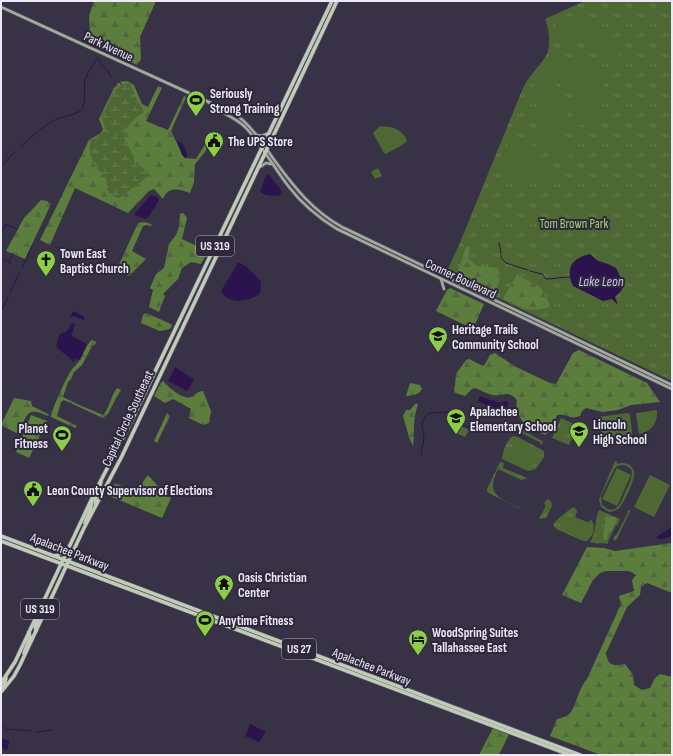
<svg xmlns="http://www.w3.org/2000/svg" width="673" height="756" viewBox="0 0 673 756" font-family="'Sofia Sans Condensed',sans-serif">
<style>
.grass{fill:url(#grass-tufts);fill-rule:evenodd}
.forest{fill:url(#forest-firs)}
.wetland{fill:url(#wetland-marsh)}
.pitch{fill:#4d6833;fill-rule:evenodd}
.water{fill:#2b134d}
.lines{fill:none;stroke-linecap:round;stroke-linejoin:round}
.stream{stroke:#2b134d;stroke-width:1}
.secondary-casing{stroke:#554f62;stroke-width:4}
.primary-casing{stroke:#554f62;stroke-width:5}
.secondary{stroke:#a3ac9c;stroke-width:2.5}
.primary{stroke:#c1ccb8;stroke-width:3.5}
.labels{text-anchor:middle;stroke-width:4;stroke-linejoin:round;paint-order:stroke}
.shield{fill:#2e283b;stroke:#b3aebd;stroke-width:1}
.shield-label{font-size:12px;font-weight:bold;fill:#ece8f5}
.street-label{font-size:13px;fill:#ece8f5;stroke:#2e283b}
.poi-label{font-size:13px;font-weight:bold;fill:#ece8f5;stroke:#2e283b;text-anchor:start}
.park-label{font-size:13px;fill:#a4d479;stroke:#2e283b}
.water-label{font-size:14px;font-style:italic;fill:#d0bff7;stroke:#2e283b}
</style>
<defs>
<pattern id="grass-tufts" width="24" height="20" patternUnits="userSpaceOnUse"><rect width="24" height="20" fill="#4d6833"/><path d="M3 7l-1-3M5 7V3M7 7l1-3M15 17l-1-3M17 17v-4M19 17l1-3" fill="none" stroke="#677e51"/></pattern>
<pattern id="forest-firs" width="22" height="20" patternUnits="userSpaceOnUse"><rect width="22" height="20" fill="#5c7e3c"/><path d="M5 1l3.5 6h-7zM16 11l3.5 6h-7z" fill="#536542"/></pattern>
<pattern id="wetland-marsh" width="20" height="14" patternUnits="userSpaceOnUse"><rect width="20" height="14" fill="#4d6833"/><path d="M1 5h8M5 5V1M11 12h8M15 12V8" fill="none" stroke="#677e51"/></pattern>
</defs>
<rect width="100%" height="100%" fill="#383246"/>
<g class="grass">
<path d="M585 1H672V381L446 273 459 245 523 88C529 75 541 65 547 54 551 45 549 28 545 19Z"/>
<polygon points="561,418 578,426 569,445 552,438"/>
<polygon points="516,426 542,441 543,440 542,444 540,445 541,443 518,431 514,432"/>
<path d="M513 436 518 437 544 451V457L536 469 528 471 502 459C502 453 507 439 513 436Z"/>
<path d="M500 462 504 463 503 468 527 478 526 479 521 480 498 469C486 493 497 497 517 507L519 506 518 508 487 492V489Z"/>
<polygon points="547,499 550,500 549,501 551,501 552,506 546,518 540,519 539,517 542,514 546,505 544,504"/>
<path d="M573 507 576 509 577 512 575 517 587 522 588 521 590 523V519C597 525 594 535 587 541H583L556 529 553 524 560 517Z"/>
<path d="M599 510 620 519 617 526 616 525 608 542V544C602 542 596 545 590 542 597 530 594 522 599 510ZM617 520V522L607 541 603 537 605 522Z"/>
<polygon points="629,510 632,511 630,511 616,541 613,539 615,535 616,536 628,512 627,511"/>
</g>
<g class="forest">
<polygon points="94,1 156,1 140,37 141,59 137,65 112,53 103,44 88,38 90,33 89,16"/>
<path d="M127 81 134 85 142 104 148 107 158 86 162 88 146 121 168 130 184 96 186 97 171 131 184 158 196 159 204 146 210 131V140L205 152 195 164 194 182 190 193C179 189 168 186 163 199L154 189 149 191 128 213 75 188 50 245 40 240 89 140 101 133 103 129 99 119 114 88 119 82Z"/>
<polygon points="41,200 47,201 51,204 25,259 6,251 24,218"/>
<polygon points="183,213 184,214 187,218 182,239 201,248 209,249 201,264 191,262 182,268 178,279 163,294 165,296 159,312 149,307 153,290 150,288 156,274 164,268 169,244 176,235 179,227 180,214"/>
<polygon points="144,222 151,224 152,226 147,225 143,226 132,251 146,259 129,276 120,273 117,269 138,223"/>
<path d="M468 246 470 247 468 258 477 266 498 268C502 278 498 285 494 294L455 277 461 263 465 249Z"/>
<path d="M517 275 540 287 549 302V307C530 314 520 307 503 299Z"/>
<polygon points="450,288 484,304 473,329 436,311 447,290"/>
<polygon points="146,313 171,324 172,326 170,329 160,331 141,323 143,315"/>
<path d="M92 340 96 342 95 345 92 346 82 365 74 372 71 379 68 382 63 397 77 404 103 415C110 408 111 395 117 388L121 390 116 398 108 414 103 418 64 400 61 402 57 416 77 426 75 428 51 417C51 411 65 381 69 374 71 369 76 366 79 361 84 354 85 346 92 340Z"/>
<path d="M579 350 647 383 660 402 631 405 618 410 603 412 586 408 582 411 580 416C570 420 567 413 557 415L555 420 554 427 545 435C539 432 532 430 527 426 520 420 515 409 517 400 507 389 504 397 493 395 487 394 481 390 475 388L472 389 465 396 455 393 454 390 455 385 456 374 466 360 469 359 483 366 485 364 490 355 495 353 516 367 550 383 556 384 573 353Z"/>
<path d="M163 381C168 387 183 400 191 397 196 395 197 391 203 391L211 411 209 423 203 425 189 418 191 409 173 399 165 403 154 396 160 384Z"/>
<path d="M410 383 420 385 422 389C420 394 412 396 406 396Z"/>
<path d="M14 398 31 401 32 406 48 414 49 416H48C26 406 28 414 18 433H16L1 425Z"/>
<path d="M416 403 418 405C412 420 415 432 413 446L409 437 403 416 406 410H410Z"/>
<polygon points="167,413 170,416 157,443 154,441"/>
<polygon points="31,415 47,421 29,458 16,452"/>
<polygon points="148,475 167,496 171,498 162,518 107,495 115,483 135,492 138,491 146,477"/>
<polygon points="608,514 616,518 617,521 607,541 604,540 603,535 605,522 605,517"/>
<path d="M672 543V593L647 583 641 587 640 595 627 607 606 653C608 667 614 666 625 664L633 675 634 685 642 690 650 688 655 678 660 674 672 677V755H601L550 736 557 719C561 718 566 717 569 714 576 708 578 689 587 679L621 604 619 596 634 591 632 580 636 575 629 571H606L600 573 593 580 581 603 562 595 587 547 604 548 615 551Z"/>
<polygon points="493,728 509,734 499,755 479,755"/>
</g>
<path class="wetland" d="M129 83 131 85 138 103 142 106 143 113C132 120 129 124 123 135L129 148 133 155 136 166C143 167 146 168 149 174L146 178 119 198C108 196 106 190 107 180 97 168 85 156 91 139 102 134 108 132 102 119 108 105 111 86 129 83Z"/>
<g class="pitch">
<path d="M571 16 579 17 587 21 577 44 575 45 553 33C555 24 561 17 571 16Z"/>
<polygon points="592,29 602,33 595,48 585,43"/>
<polygon points="603,34 613,38 606,53 596,49"/>
<polygon points="614,39 624,44 617,58 607,54"/>
<polygon points="565,57 575,59 585,65 568,85 559,79 547,67 554,61"/>
<path d="M587 65C602 71 608 86 601 100L577 91 576 89Z"/>
<path d="M546 68 560 90V92L537 105C529 91 533 76 546 68Z"/>
<path d="M574 99 601 102C599 118 587 128 572 126L573 101Z"/>
<path d="M562 100 564 101 569 122 568 127C553 129 541 121 538 106Z"/>
<path d="M379 127C390 125 403 129 407 141L402 145 386 154 384 153 373 133Z"/>
<polygon points="544,127 574,148 565,161 535,141"/>
<path d="M510 138C537 136 548 163 527 181L501 169 499 165Z"/>
<polygon points="378,168 382,176 375,179 371,172"/>
<polygon points="545,170 554,170 560,172 552,189 550,190 533,183 537,175"/>
<polygon points="568,207 580,208 580,216 567,215"/>
<path d="M657 410C658 422 652 432 639 434L636 414 637 413Z"/>
<path d="M628 413 630 415 632 432 631 445C609 450 599 437 598 417Z"/>
<polygon points="460,425 469,430 465,437 456,433"/>
<polygon points="516,445 536,453 530,467 511,458"/>
<path d="M615 461 617 462V464C625 461 635 465 634 475 634 481 623 506 618 509 615 511 612 512 609 512L601 507 599 499ZM621 465C640 466 629 483 625 493 623 497 621 504 617 507 615 510 612 510 608 509L602 505 601 496 614 470 616 467Z"/>
<polygon points="617,468 631,475 617,506 602,499"/>
<polygon points="650,475 670,485 654,517 634,507"/>
<polygon points="566,515 593,528 587,541 560,529"/>
</g>
<g class="water">
<path d="M177 141C183 142 187 151 187 156L186 158 182 155Z"/>
<polygon points="269,175 282,191 279,196 266,195 260,192 266,176"/>
<polygon points="151,195 157,197 159,200 148,218 145,219 135,215 135,213"/>
<path d="M590 254 598 261 608 264 616 268 624 284 621 291 615 297 618 305 612 299 603 301 573 286C565 268 572 258 590 254Z"/>
<path d="M238 263C245 263 257 276 261 282V291L259 294C249 302 229 305 221 291Z"/>
<polygon points="73,311 85,317 84,320 73,316 70,317"/>
<path d="M72 323 75 324 72 334V336L87 344 80 360 76 359 73 362C68 354 59 352 56 345L60 334 67 331Z"/>
<polygon points="175,367 194,379 190,387 187,391 168,381"/>
<polygon points="480,396 499,403 507,401 509,405 503,410 494,409 478,401"/>
<path d="M672 526V536L662 539 656 538C658 535 668 530 672 526Z"/>
<polygon points="250,724 266,732 259,742 245,736"/>
<polygon points="1,738 9,741 7,751 1,747"/>
</g>
<g class="lines">
<g class="stream">
<polyline points="119,82 122,85"/>
<path d="M20 147C31 137 42 127 55 120 62 116 77 115 81 110 87 103 83 89 85 80 88 71 93 65 98 58 101 66 109 70 111 77"/>
<polyline points="1,166 16,151"/>
<polyline points="5,226 6,224 17,229"/>
<polyline points="2,232 4,227"/>
<polyline points="499,243 501,253"/>
<polyline points="501,255 501,257 506,263 528,270"/>
<polyline points="1,259 3,260"/>
<polyline points="5,260 11,263"/>
<polyline points="9,262 13,253"/>
<polyline points="22,268 32,246"/>
<path d="M530 271 542 274 546 279C554 279 562 277 570 277"/>
<polyline points="10,292 20,272"/>
<polyline points="1,312 8,297"/>
<polyline points="421,455 424,438 422,423 425,417 429,413 448,412 452,414 459,423 470,428"/>
<polyline points="1,726 4,728"/>
<polyline points="7,729 32,731"/>
<polyline points="36,732 53,730"/>
</g>
<defs>
<g id="secondary">
<path d="M1 7 235 114C252 126 263 144 275 161 294 187 313 211 342 227L672 385"/>
<path d="M209 103C220 113 235 117 245 127 262 145 274 168 289 187 302 204 319 218 337 229L672 389"/>
<polyline points="257,135 261,136 269,133"/>
<polyline points="260,167 266,163 271,164"/>
<polyline points="441,279 444,289"/>
</g>
<g id="primary">
<polyline points="96,505 95,500 101,482"/>
<path d="M85 523C87 516 92 508 92 501"/>
<polyline points="1,536 580,755"/>
<polyline points="1,541 570,755"/>
<polyline points="55,556 67,550"/>
<polyline points="36,631 35,626 44,605"/>
<polyline points="24,653 30,637 29,632"/>
<polyline points="1,683 15,662 95,492 130,424 332,1"/>
<polyline points="1,687 5,687 4,685 6,678"/>
<polyline points="1,692 14,676 20,665 84,528 122,456 337,1"/>
</g>
</defs>
<use href="#secondary" class="secondary-casing"/>
<use href="#primary" class="primary-casing"/>
<use href="#secondary" class="secondary"/>
<use href="#primary" class="primary"/>
</g>
<defs>
<symbol id="stadium-pin" viewBox="-11 -11 22 30"><path d="M0 17L-7.5 6A9.5 9.5 0 1 1 7.5 6Z" fill="#8cce45" stroke="#2e283b"/><path d="M0-5a6.5 5 0 1 0 0 10a6.5 5 0 1 0 0-10ZM-3.5-1.8h7v3.6h-7Z" fill="#111"/></symbol>
<symbol id="civic-pin" viewBox="-11 -11 22 30"><path d="M0 17L-7.5 6A9.5 9.5 0 1 1 7.5 6Z" fill="#8cce45" stroke="#2e283b"/><path d="M-.6-6.5H3V-4.5H.6V-3L4-1V1h2V6H-6V1h2V-1L-.6-3ZM-1.2 2.5V6h2.4V2.5Z" fill="#111"/></symbol>
<symbol id="church-pin" viewBox="-11 -11 22 30"><path d="M0 17L-7.5 6A9.5 9.5 0 1 1 7.5 6Z" fill="#8cce45" stroke="#2e283b"/><path d="M-1.2-6h2.4v3.5h3.3v2.4h-3.3V6h-2.4V-.1h-3.3v-2.4h3.3Z" fill="#111"/></symbol>
<symbol id="school-pin" viewBox="-11 -11 22 30"><path d="M0 17L-7.5 6A9.5 9.5 0 1 1 7.5 6Z" fill="#8cce45" stroke="#2e283b"/><path d="M0-5L7-2L0 1L-7-2ZM-4 1L0 2.5L4 1V4Q0 6-4 4Z" fill="#111"/></symbol>
<symbol id="temple-pin" viewBox="-11 -11 22 30"><path d="M0 17L-7.5 6A9.5 9.5 0 1 1 7.5 6Z" fill="#8cce45" stroke="#2e283b"/><path d="M0-6L5-2H3V0L6.5 2.5H4V6H1.5V3h-3V6H-4V2.5H-6.5L-3 0V-2H-5Z" fill="#111"/></symbol>
<symbol id="hotel-pin" viewBox="-11 -11 22 30"><path d="M0 17L-7.5 6A9.5 9.5 0 1 1 7.5 6Z" fill="#8cce45" stroke="#2e283b"/><path d="M-6-4.5h1.5V1H6V5H4.5V3h-9V5H-6ZM-4 0a1.8 1.8 0 1 1 3.6 0ZM.5 0V-2.5h3Q6-2.5 6 0Z" fill="#111"/></symbol>
</defs>
<g fill-rule="evenodd">
<use href="#stadium-pin" x="185" y="89" width="22" height="30"/>
<use href="#civic-pin" x="203" y="130" width="22" height="30"/>
<use href="#church-pin" x="35" y="249" width="22" height="30"/>
<use href="#school-pin" x="427" y="325" width="22" height="30"/>
<use href="#school-pin" x="445" y="407" width="22" height="30"/>
<use href="#school-pin" x="568" y="420" width="22" height="30"/>
<use href="#stadium-pin" x="51" y="424" width="22" height="30"/>
<use href="#civic-pin" x="22" y="479" width="22" height="30"/>
<use href="#temple-pin" x="213" y="573" width="22" height="30"/>
<use href="#stadium-pin" x="194" y="609" width="22" height="30"/>
<use href="#hotel-pin" x="407" y="628" width="22" height="30"/>
</g>
<g class="labels">
<g class="shield">
<rect x="196" y="236" width="38" height="20" rx="3"/>
<rect x="21" y="599" width="38" height="20" rx="3"/>
<rect x="282" y="639" width="34" height="20" rx="3"/>
</g>
<g class="shield-label">
<text x="215" y="250">US 319</text>
<text x="40" y="613">US 319</text>
<text x="299" y="653">US 27</text>
</g>
<g class="street-label">
<text transform="translate(109 46) rotate(25)" y="5">Park Avenue</text>
<text transform="translate(461 278) rotate(25)" y="5">Conner Boulevard</text>
<text transform="translate(127 418) rotate(-65)" y="5">Capital Circle Southeast</text>
<text transform="translate(70 551) rotate(21)" y="5">Apalachee Parkway</text>
<text transform="translate(372 666) rotate(21)" y="5">Apalachee Parkway</text>
</g>
<g class="poi-label">
<text x="210" y="98">Seriously<tspan x="210" dy="15">Strong Training</tspan></text>
<text x="228" y="146">The UPS Store</text>
<text x="60" y="258">Town East<tspan x="60" dy="15">Baptist Church</tspan></text>
<text x="452" y="334">Heritage Trails<tspan x="452" dy="15">Community School</tspan></text>
<text x="470" y="416">Apalachee<tspan x="470" dy="15">Elementary School</tspan></text>
<text x="593" y="429">Lincoln<tspan x="593" dy="15">High School</tspan></text>
<text x="48" y="433" text-anchor="end">Planet<tspan x="48" dy="15">Fitness</tspan></text>
<text x="47" y="495">Leon County Supervisor of Elections</text>
<text x="238" y="582">Oasis Christian<tspan x="238" dy="15">Center</tspan></text>
<text x="219" y="625">Anytime Fitness</text>
<text x="432" y="637">WoodSpring Suites<tspan x="432" dy="15">Tallahassee East</tspan></text>
</g>
<g class="park-label">
<text x="574" y="228">Tom Brown Park</text>
</g>
<g class="water-label">
<text x="601" y="286">Lake Leon</text>
</g>
</g>
<rect width="673" height="756" fill="none" stroke="#ece8f5" stroke-width="4"/>
</svg>
